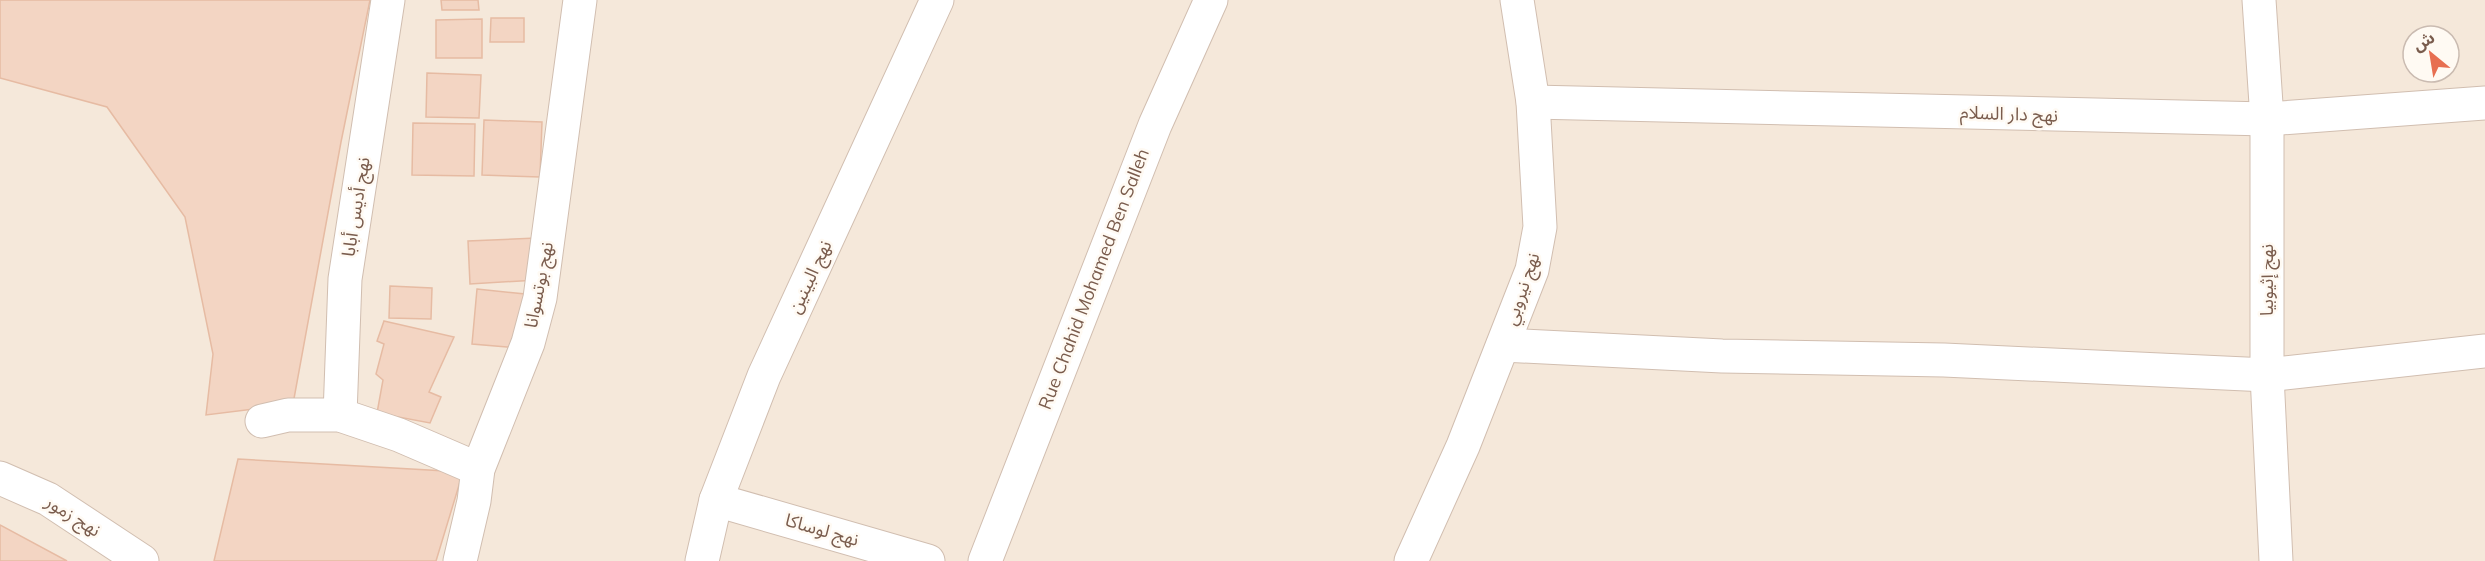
<svg xmlns="http://www.w3.org/2000/svg" width="2485" height="561" viewBox="0 0 2485 561" font-family="Mulish,'Noto Sans Arabic',sans-serif">
<style>
.residential{fill:#f5e8da;fill-rule:evenodd}
.building{fill:#f3d5c3;stroke:#e6bba3;stroke-width:1.5}
.lines{fill:none;stroke-linecap:round;stroke-linejoin:round}
.street-casing{stroke:#d1beb0;stroke-width:35}
.street{stroke:#fff;stroke-width:33}
.labels{text-anchor:middle;stroke-width:5;stroke-linejoin:round;paint-order:stroke}
.street-label{font-size:18px;fill:#7a5c4d;stroke:#fffaf3}
</style>
<rect width="100%" height="100%" fill="#fdf6ec"/>
<path class="residential" d="M0 0H2485V561H0ZM2413 36H2449V72H2413Z"/>
<g class="building">
<polygon points="0,0 370,0 341,142 293,404 206,415 213,354 185,217 107,107 0,78"/>
<polygon points="441,0 478,0 479,10 442,10"/>
<polygon points="491,18 524,18 524,42 490,42"/>
<polygon points="482,19 482,58 436,58 436,20"/>
<polygon points="427,73 481,75 479,118 426,117"/>
<polygon points="484,120 542,122 540,177 482,175"/>
<polygon points="413,123 475,124 474,176 412,175"/>
<polygon points="536,238 537,280 470,284 468,241"/>
<polygon points="390,286 432,288 431,319 389,318"/>
<polygon points="477,289 525,294 519,348 472,344"/>
<polygon points="384,321 454,337 429,392 441,397 430,423 377,413 383,380 376,374 384,344 377,341"/>
<polygon points="238,459 463,472 436,561 214,561"/>
<polygon points="0,525 67,561 0,561"/>
</g>
<g class="lines">
<defs>
<g id="street">
<polyline points="2259,0 2267,119 2267,375 2276,561"/>
<polyline points="1533,102 2267,119 2485,103"/>
<polyline points="1503,345 1722,356 1944,360 2267,375 2485,351"/>
<polyline points="340,415 345,279 388,0"/>
<polyline points="262,421 288,415 340,415 399,435 478,469"/>
<polyline points="0,478 48,499 142,561"/>
<polyline points="716,500 928,561"/>
<polyline points="460,561 474,501 478,469 528,343 540,298 580,0"/>
<polyline points="702,561 716,500 764,376 937,0"/>
<polyline points="985,561 1155,125 1211,0"/>
<polyline points="1411,561 1463,446 1532,270 1540,227 1533,102 1517,0"/>
</g>
</defs>
<use href="#street" class="street-casing"/>
<use href="#street" class="street"/>
</g>
<g class="labels">
<g class="street-label">
<text transform="translate(2009 114) rotate(2)" y="6">نهج دار السلام</text>
<text transform="translate(356 207) rotate(-81)" y="6">نهج أديس أبابا</text>
<text transform="translate(810 277) rotate(-65)" y="6">نهج البينين</text>
<text transform="translate(1094 279) rotate(-69)" y="6">Rue Chahid Mohamed Ben Salleh</text>
<text transform="translate(2267 280) rotate(-90)" y="6">نهج إثيوبيا</text>
<text transform="translate(539 285) rotate(-79)" y="6">نهج بوتسوانا</text>
<text transform="translate(1522 289) rotate(-71)" y="6">نهج نيروبي</text>
<text transform="translate(73 516) rotate(32)" y="6">نهج زمور</text>
<text transform="translate(822 530) rotate(16)" y="6">نهج لوساكا</text>
</g>
</g>
<g transform="translate(2431 54) rotate(330)"><circle r="28" fill="#fffaf3" stroke="#cabbb1" stroke-width="1.5"/>
<path d="M0-4.5L10 22L0 15L-10 22Z" fill="#e76f51"/>
<text y="-9" font-size="16" font-weight="bold" text-anchor="middle" fill="#7a5c4d">ش</text>
</g>
</svg>
